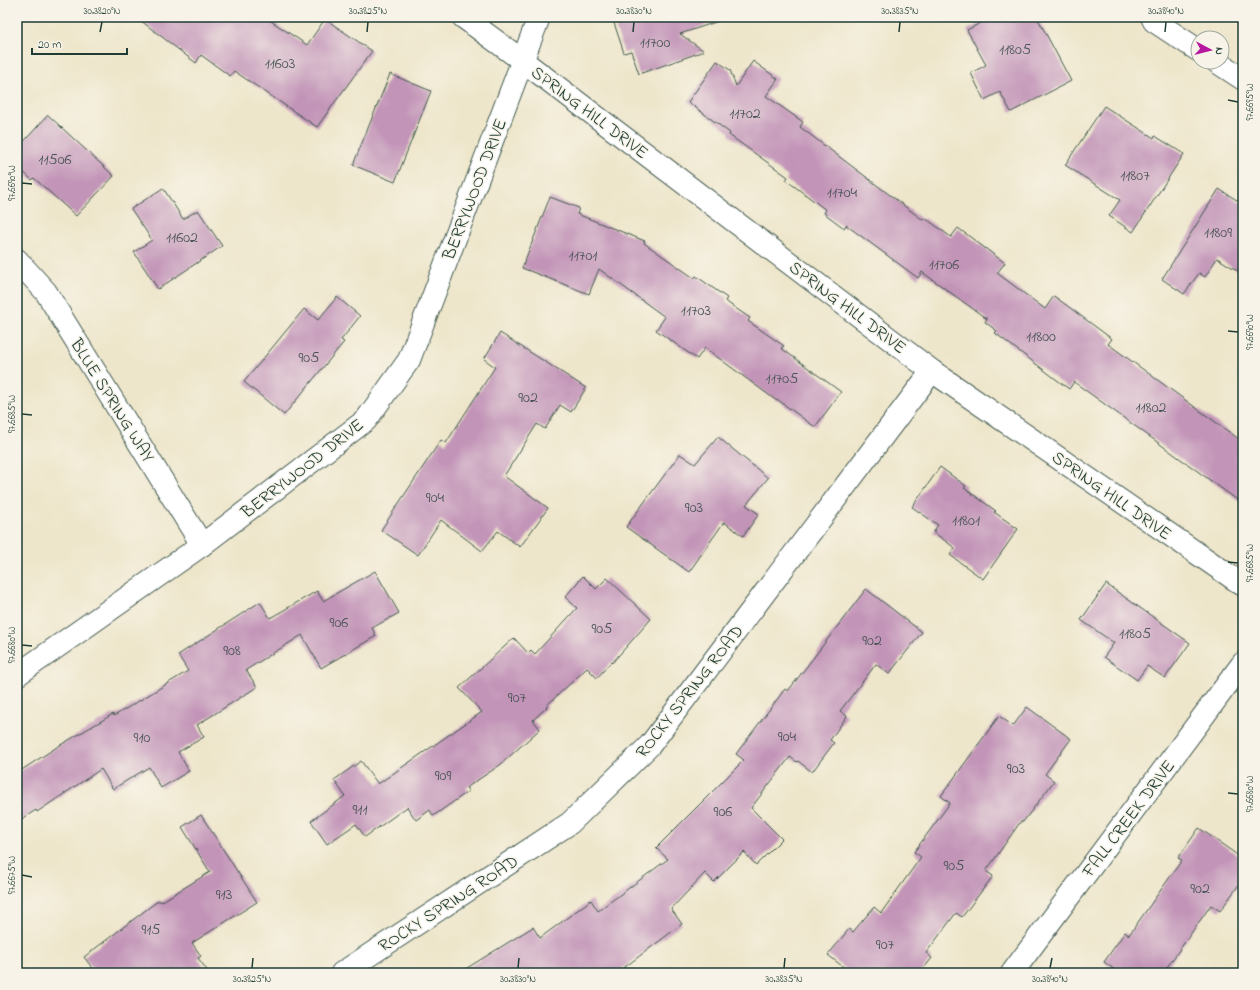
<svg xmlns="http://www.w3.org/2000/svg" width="1260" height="990" viewBox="0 0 1260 990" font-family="'Indie Flower',sans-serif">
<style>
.building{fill:#c294b8}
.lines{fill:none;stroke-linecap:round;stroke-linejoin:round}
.minor-casing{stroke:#3e564b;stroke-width:24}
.minor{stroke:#fff;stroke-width:22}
.ticks{fill:none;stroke:#1f3d34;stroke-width:1.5}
.labels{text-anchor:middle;stroke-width:3;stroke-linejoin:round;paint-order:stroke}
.number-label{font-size:16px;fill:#485355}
.street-label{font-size:18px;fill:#1f3d34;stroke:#f7f3e8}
.neatline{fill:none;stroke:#1f3d34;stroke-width:1.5}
.ticks-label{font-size:10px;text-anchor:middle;fill:#1f3d34}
</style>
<rect width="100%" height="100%" fill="#f7f3e8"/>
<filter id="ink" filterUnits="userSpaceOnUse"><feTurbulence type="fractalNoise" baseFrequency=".025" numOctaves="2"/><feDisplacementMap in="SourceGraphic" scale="8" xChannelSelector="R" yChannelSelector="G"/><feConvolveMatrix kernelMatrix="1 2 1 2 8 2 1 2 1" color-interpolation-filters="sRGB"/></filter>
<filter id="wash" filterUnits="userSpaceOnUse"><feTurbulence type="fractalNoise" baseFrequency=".012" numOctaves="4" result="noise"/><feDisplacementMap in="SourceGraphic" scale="16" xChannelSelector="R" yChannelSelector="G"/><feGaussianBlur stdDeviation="0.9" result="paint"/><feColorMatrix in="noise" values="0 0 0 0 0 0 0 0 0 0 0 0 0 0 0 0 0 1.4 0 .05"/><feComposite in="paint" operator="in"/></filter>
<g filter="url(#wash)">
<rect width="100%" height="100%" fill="#eee6cb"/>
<g id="blocks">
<g class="building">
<polygon points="136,17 265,17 307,45 325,19 372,51 317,127 234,71 230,76 201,55 196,63"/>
<polygon points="612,17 718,17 719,21 680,34 704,51 639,74 631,51 624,53"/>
<polygon points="992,17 1037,17 1071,81 1011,112 1000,92 984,100 971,73 986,65 967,30"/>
<polygon points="717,61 730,70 736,86 753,61 778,79 766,96 803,122 800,127 923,220 925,218 951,237 958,228 1005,263 997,273 1045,309 1054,296 1112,339 1108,344 1243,442 1243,504 1074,382 1069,389 995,333 997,331 985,322 987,319 922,272 918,278 846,225 844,228 824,213 826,210 786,180 788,177 729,135 730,133 688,102"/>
<polygon points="390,74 431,91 395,182 353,165"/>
<polygon points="1104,106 1154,138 1155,136 1184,154 1133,232 1109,216 1120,200 1065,165"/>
<polygon points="48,115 114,176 76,216 34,178 32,180 17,166 17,149"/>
<polygon points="163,188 183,219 198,210 222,246 158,289 134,252 152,240 131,209"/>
<polygon points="1219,189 1243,204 1243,274 1217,258 1205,277 1199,273 1184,294 1162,279"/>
<polygon points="550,197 579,208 577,214 645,241 644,243 694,278 696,276 727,298 725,301 750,318 748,321 784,346 781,348 841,392 815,427 778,400 777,401 705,348 697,359 656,330 665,317 599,269 589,294 522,268"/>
<polygon points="337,297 360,316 341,340 344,342 284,415 244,382 304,309 318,320"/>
<polygon points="500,333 586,388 571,412 560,405 545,429 537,424 504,476 548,508 520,547 498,531 482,551 441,520 418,555 381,530 441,440 446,443 495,367 484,359"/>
<polygon points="718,437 768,478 746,505 759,514 743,536 724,522 689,572 626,527 680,454 695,464"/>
<polygon points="940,467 966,486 964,488 996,511 994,512 1018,529 983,579 950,555 955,548 933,532 938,525 912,507"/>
<polygon points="375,571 399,613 372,628 376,636 321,668 302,635 246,670 257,687 197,725 204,737 178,752 189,771 161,788 149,767 113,789 101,769 37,812 36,810 17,822 17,773 57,747 113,714 114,716 188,671 178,655 260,602 270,618 317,591 323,601"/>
<polygon points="583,576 596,589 607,578 651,619 612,663 611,662 597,678 587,668 546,706 547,707 533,720 540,729 500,765 466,788 469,791 433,816 430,810 416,820 407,807 365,837 356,824 327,844 311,821 345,796 334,780 361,761 378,784 482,712 459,688 514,638 528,653 531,650 535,654 577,608 565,597"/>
<polygon points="1106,584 1190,643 1165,678 1147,666 1137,680 1104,657 1114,643 1081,620"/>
<polygon points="866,589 922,632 889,674 876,664 840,711 847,716 830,740 834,743 812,772 798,761 797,762 790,757 751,808 782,839 756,865 744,852 714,882 705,873 671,909 682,924 617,973 459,973 533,927 540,938 591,900 598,911 668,859 656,848 744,760 736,754 785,689 788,691"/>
<polygon points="1027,707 1071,739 1045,774 1054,781 1023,822 1021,821 986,871 993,876 962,917 956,913 926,953 932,958 920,973 851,973 828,955 849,929 853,932 874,907 881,913 921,857 914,852 950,803 941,796 999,716 1013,726"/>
<polygon points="201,815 257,902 192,943 201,956 198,958 209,973 96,973 84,957 159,900 161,902 210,872 182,827"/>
<polygon points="1199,828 1243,859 1243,879 1220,911 1211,905 1163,973 1119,973 1104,962 1125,932 1129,935 1182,860 1178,858"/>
</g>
</g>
</g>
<g filter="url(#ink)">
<use href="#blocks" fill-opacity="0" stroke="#3e564b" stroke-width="1"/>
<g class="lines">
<defs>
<g id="minor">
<polyline points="463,17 523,61 932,371 1243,585"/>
<polyline points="1152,17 1154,21 1198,50"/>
<polyline points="1217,62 1243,79"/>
<polyline points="17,260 46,292 202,545"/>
<polyline points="17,675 202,545 366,420 409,360 539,17"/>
<polyline points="342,973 570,823 650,745 932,371"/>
<polyline points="1012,973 1243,663"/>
</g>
</defs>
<use href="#minor" class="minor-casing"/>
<use href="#minor" class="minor"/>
</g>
</g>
<path class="ticks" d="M100 32 102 22M367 32 368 22M633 32 634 22M899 32 900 22M1165 32 1166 22M1228 100 1238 102M22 183 32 184M1228 331 1238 332M22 414 32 415M1228 562 1238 563M22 645 32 646M1228 793 1238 794M22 875 32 877M252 968 253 958M518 968 519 958M784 968 785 958M1050 968 1052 958"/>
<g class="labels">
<g class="number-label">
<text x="655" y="47">11700</text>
<text x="1015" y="54">11805</text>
<text x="280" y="68">11603</text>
<text x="745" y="118">11702</text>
<text x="55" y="164">11506</text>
<text x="1135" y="180">11807</text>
<text x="842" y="197">11704</text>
<text x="1218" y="237">11809</text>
<text x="182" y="242">11602</text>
<text x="583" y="260">11701</text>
<text x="944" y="269">11706</text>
<text x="696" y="315">11703</text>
<text x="1041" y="341">11800</text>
<text x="309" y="362">905</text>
<text x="782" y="383">11705</text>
<text x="528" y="402">902</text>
<text x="1151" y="412">11802</text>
<text x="435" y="502">904</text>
<text x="694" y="512">903</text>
<text x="966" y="525">11801</text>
<text x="339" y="627">906</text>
<text x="602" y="633">905</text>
<text x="1135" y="638">11805</text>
<text x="872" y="645">902</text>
<text x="232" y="655">908</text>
<text x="517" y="702">907</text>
<text x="787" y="741">904</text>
<text x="142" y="742">910</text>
<text x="1016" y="773">903</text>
<text x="443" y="780">909</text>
<text x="360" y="814">911</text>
<text x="723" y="816">906</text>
<text x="954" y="870">905</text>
<text x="1200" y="893">902</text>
<text x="224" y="899">913</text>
<text x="151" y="934">915</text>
<text x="885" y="949">907</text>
</g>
<g class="street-label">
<text transform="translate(590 112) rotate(37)" y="6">SPRING HILL DRIVE</text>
<text transform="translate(474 189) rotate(-69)" y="6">BERRYWOOD DRIVE</text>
<text transform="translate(848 307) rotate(37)" y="6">SPRING HILL DRIVE</text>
<text transform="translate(113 400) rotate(58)" y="6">BLUE SPRING WAY</text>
<text transform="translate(302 468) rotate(-38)" y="6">BERRYWOOD DRIVE</text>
<text transform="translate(1112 495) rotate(35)" y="6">SPRING HILL DRIVE</text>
<text transform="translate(689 691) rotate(-52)" y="6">ROCKY SPRING ROAD</text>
<text transform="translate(1128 818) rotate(-53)" y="6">FALL CREEK DRIVE</text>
<text transform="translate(448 903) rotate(-33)" y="6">ROCKY SPRING ROAD</text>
</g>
</g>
<rect width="1260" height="990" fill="none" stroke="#f7f3e8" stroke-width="44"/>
<g transform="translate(1210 50) rotate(97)"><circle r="19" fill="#f7f3e8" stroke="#a1aaa0"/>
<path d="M0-3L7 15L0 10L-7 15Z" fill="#b5179e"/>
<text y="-6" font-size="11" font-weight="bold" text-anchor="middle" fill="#1f3d34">N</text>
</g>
<path d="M32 48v6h95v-6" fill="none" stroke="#1f3d34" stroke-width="2"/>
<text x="38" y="48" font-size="12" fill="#1f3d34" stroke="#f7f3e8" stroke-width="3" paint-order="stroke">20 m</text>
<rect x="22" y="22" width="1216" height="946" class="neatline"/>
<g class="ticks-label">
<text x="102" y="14">30.3820°N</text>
<text x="368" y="14">30.3825°N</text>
<text x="634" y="14">30.3830°N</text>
<text x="900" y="14">30.3835°N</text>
<text x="1166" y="14">30.3840°N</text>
<text transform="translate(1249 102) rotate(-90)" y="4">97.6695°W</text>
<text transform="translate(11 183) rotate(-90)" y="4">97.6690°W</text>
<text transform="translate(1249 332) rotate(-90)" y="4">97.6690°W</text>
<text transform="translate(11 414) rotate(-90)" y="4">97.6685°W</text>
<text transform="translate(1249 563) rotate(-90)" y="4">97.6685°W</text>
<text transform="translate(11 645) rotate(-90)" y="4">97.6680°W</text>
<text transform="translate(1249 794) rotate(-90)" y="4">97.6680°W</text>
<text transform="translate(11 875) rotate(-90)" y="4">97.6675°W</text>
<text x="252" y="982">30.3825°N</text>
<text x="518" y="982">30.3830°N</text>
<text x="784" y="982">30.3835°N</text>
<text x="1050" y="982">30.3840°N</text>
</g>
</svg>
